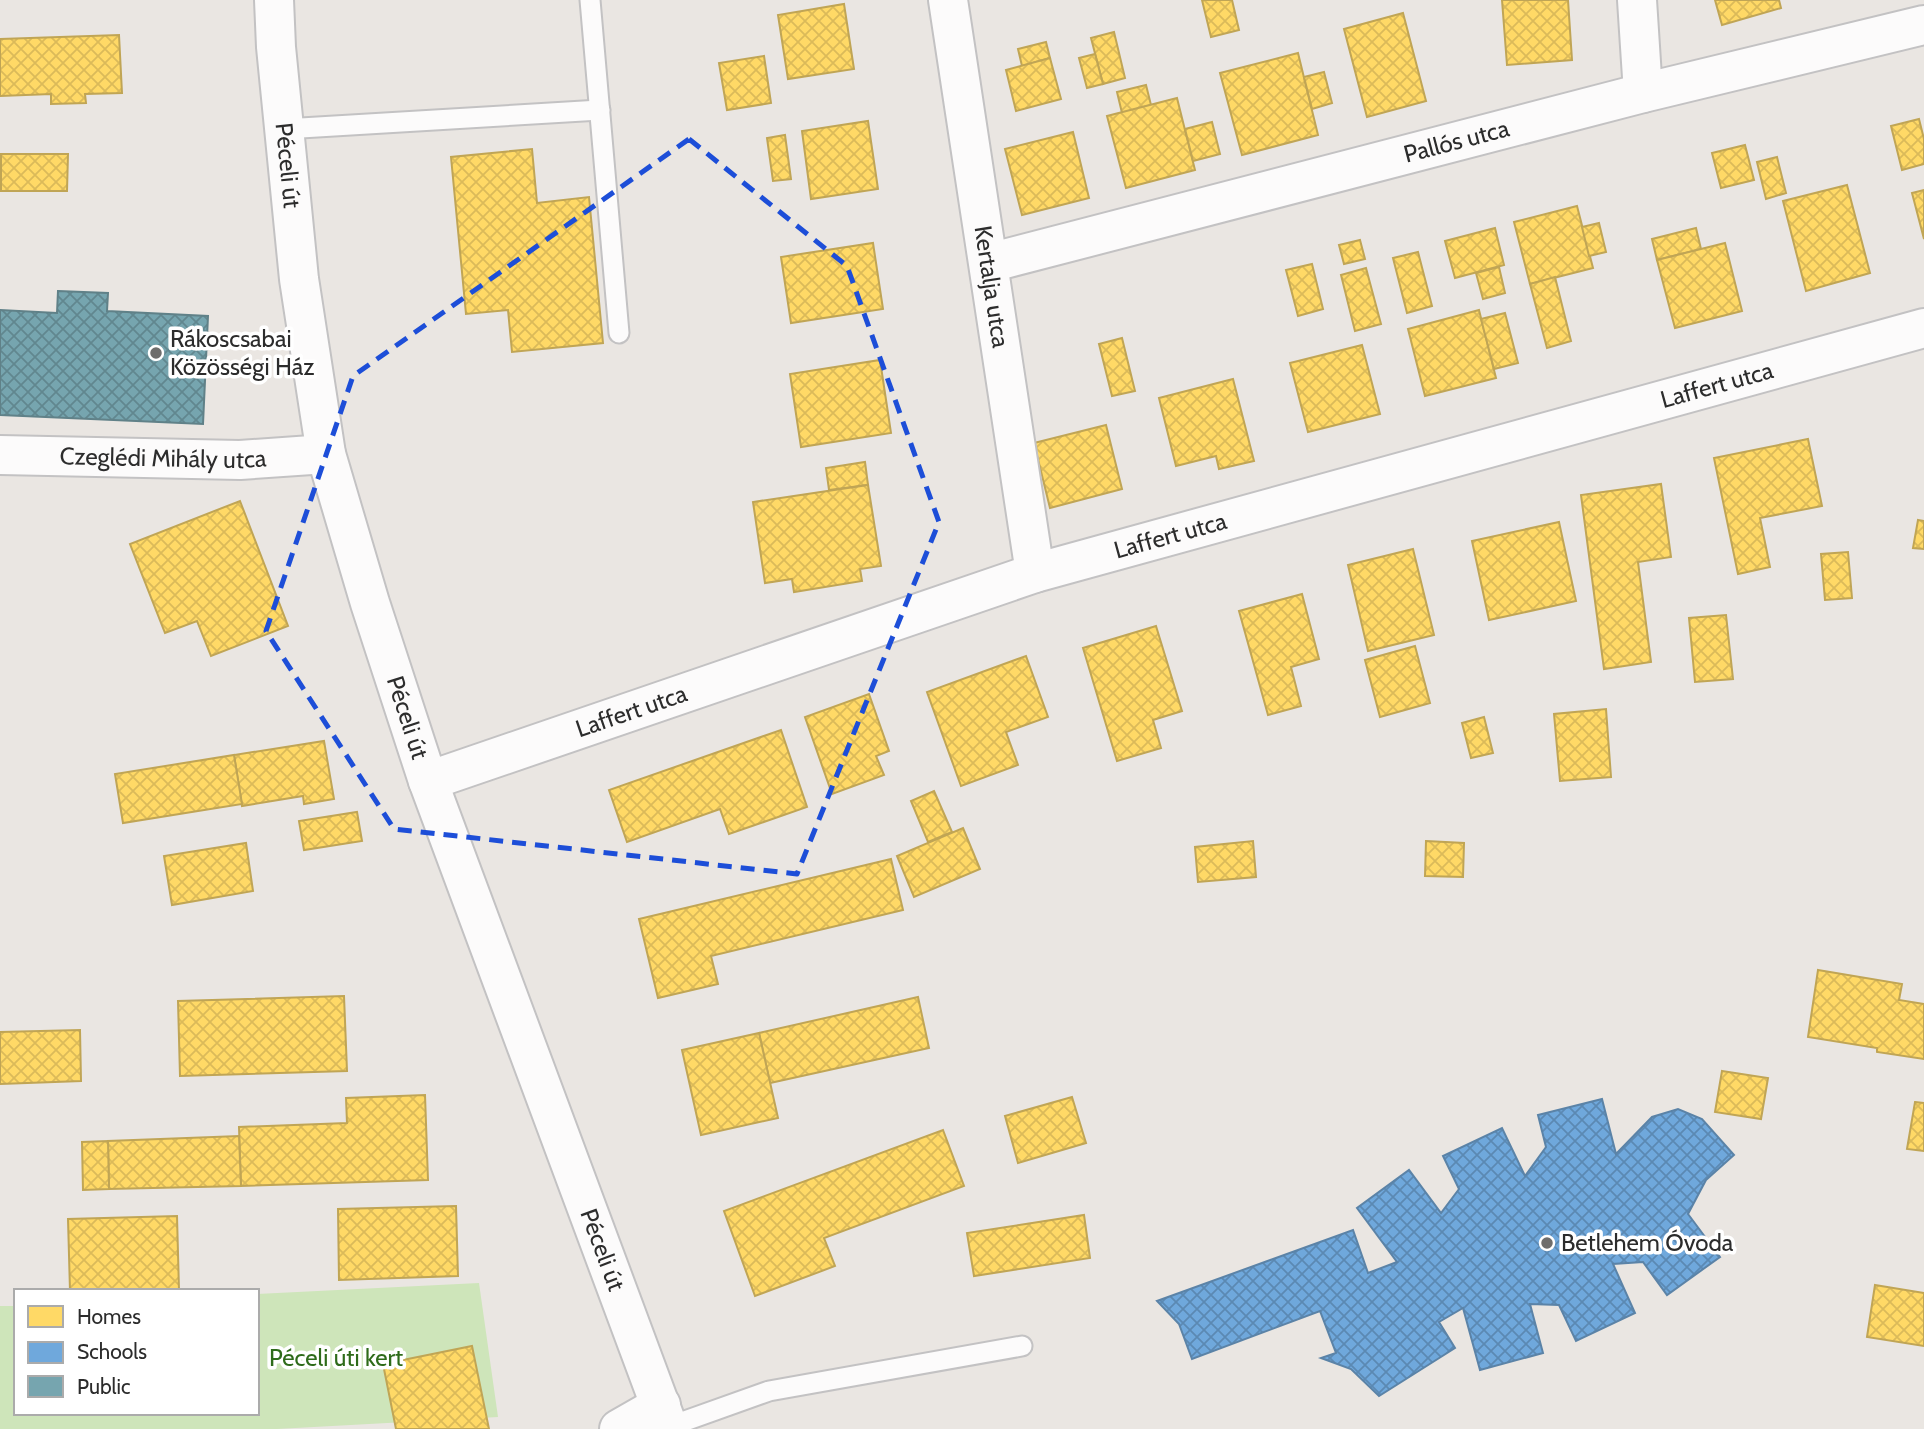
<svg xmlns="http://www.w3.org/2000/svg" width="1924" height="1429" viewBox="0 0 1924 1429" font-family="Cabin,sans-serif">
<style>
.park{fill:#cee5ba}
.homes{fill:url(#homes-cross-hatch);stroke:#c0a555;stroke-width:2}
.schools{fill:url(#schools-cross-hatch);stroke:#5b83a7;stroke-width:2}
.public{fill:url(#public-cross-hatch);stroke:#608188;stroke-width:2}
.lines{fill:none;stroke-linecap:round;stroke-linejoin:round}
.lane-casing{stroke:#c3c2c3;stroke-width:23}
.street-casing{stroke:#c3c2c3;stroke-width:42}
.secondary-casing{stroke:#c3c2c3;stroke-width:42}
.lane{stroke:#fcfbfb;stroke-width:19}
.street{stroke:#fcfbfb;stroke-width:38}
.secondary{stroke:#fcfbfb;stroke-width:38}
.marked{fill:none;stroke:#1d4ed8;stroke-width:5;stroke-dasharray:14 9;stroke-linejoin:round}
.poi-dot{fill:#6e6d6c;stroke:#fff;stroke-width:2.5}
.labels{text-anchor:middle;stroke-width:7;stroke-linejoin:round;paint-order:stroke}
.street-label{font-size:24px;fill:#2c2c2c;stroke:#fff}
.poi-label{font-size:24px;fill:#2c2c2c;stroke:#fff;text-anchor:start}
.park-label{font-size:24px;fill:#2e6b1a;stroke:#fff}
</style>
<defs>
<pattern id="homes-cross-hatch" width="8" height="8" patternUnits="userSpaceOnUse" patternTransform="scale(1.75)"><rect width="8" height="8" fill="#ffd966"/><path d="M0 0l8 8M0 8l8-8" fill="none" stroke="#dbba59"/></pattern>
<pattern id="schools-cross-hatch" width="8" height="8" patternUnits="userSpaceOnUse" patternTransform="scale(1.75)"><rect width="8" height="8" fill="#6fa8dc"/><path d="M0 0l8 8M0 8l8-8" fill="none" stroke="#5b89b3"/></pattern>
<pattern id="public-cross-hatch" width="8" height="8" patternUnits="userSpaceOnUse" patternTransform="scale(1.75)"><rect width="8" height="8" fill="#76a5af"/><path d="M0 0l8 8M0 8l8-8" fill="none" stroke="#61878f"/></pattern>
</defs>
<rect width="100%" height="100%" fill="#eae6e2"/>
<polygon class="park" points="479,1283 498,1417 277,1429 0,1429 0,1306 16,1306 16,1413 257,1413 257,1294"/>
<g class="homes">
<polygon points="1202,0 1232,0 1239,30 1211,37"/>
<polygon points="1502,0 1568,0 1572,60 1507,65"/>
<polygon points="1715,0 1779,0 1781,8 1722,25"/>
<polygon points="844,4 854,69 788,79 778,15"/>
<polygon points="1403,13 1426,101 1367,117 1344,29"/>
<polygon points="1114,32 1125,78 1103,84 1091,38"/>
<polygon points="119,35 122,93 85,94 86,103 51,104 51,94 0,96 0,39"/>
<polygon points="1046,42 1050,58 1022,66 1018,49"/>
<polygon points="1298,53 1318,135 1242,155 1220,73"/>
<polygon points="1095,54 1103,84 1087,88 1079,58"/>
<polygon points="764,56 771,103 727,110 719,63"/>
<polygon points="1050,58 1061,99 1016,111 1006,70"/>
<polygon points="1324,72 1332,103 1312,109 1304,77"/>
<polygon points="1146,85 1151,105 1122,113 1117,92"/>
<polygon points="1177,98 1195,170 1126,188 1107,116"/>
<polygon points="1919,119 1924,139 1924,164 1902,170 1891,126"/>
<polygon points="868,121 878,189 811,199 802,131"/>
<polygon points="1212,122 1220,154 1193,161 1185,129"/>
<polygon points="1073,132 1089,198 1022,215 1005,149"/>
<polygon points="785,135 791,179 773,181 767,138"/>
<polygon points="1745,145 1754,180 1721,188 1712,153"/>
<polygon points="532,149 537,203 589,197 603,343 512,352 508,310 466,314 451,157"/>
<polygon points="1,154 68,154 67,191 1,191"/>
<polygon points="1777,157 1786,193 1766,199 1757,162"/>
<polygon points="1847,185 1870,273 1806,291 1783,201"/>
<polygon points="1924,190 1924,239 1912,193"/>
<polygon points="1577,206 1593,268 1530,284 1514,222"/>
<polygon points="1599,223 1606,252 1589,256 1582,227"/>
<polygon points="1495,228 1504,265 1455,278 1445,241"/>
<polygon points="1696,228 1701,249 1657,260 1652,239"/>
<polygon points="1360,240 1365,259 1344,264 1339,245"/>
<polygon points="873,243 883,309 791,323 781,257"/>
<polygon points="1725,243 1742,311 1675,328 1657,260"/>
<polygon points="1418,252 1432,306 1407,313 1393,258"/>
<polygon points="1312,264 1323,309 1298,316 1286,270"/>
<polygon points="1499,267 1505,293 1483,299 1476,273"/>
<polygon points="1366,268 1381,324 1355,331 1341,275"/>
<polygon points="1555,277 1571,341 1547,348 1530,284"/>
<polygon points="1479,310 1496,378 1425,396 1408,329"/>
<polygon points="1505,313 1518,363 1494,369 1481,319"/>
<polygon points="1122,338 1135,391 1112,396 1099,344"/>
<polygon points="1362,345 1380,414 1308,432 1290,363"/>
<polygon points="880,360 891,433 801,447 790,374"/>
<polygon points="1233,379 1254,461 1219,469 1216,456 1176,466 1159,398"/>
<polygon points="1106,425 1122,489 1050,508 1034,443"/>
<polygon points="1808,439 1822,506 1760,518 1770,567 1738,574 1714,458"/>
<polygon points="865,462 868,485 829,490 826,468"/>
<polygon points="1661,484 1671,557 1638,562 1651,662 1604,669 1581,495"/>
<polygon points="868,485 881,566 860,569 862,581 794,592 792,579 765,583 753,502"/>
<polygon points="240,501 288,626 211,656 197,621 165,633 130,544"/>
<polygon points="1918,520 1924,521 1924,549 1913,548"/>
<polygon points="1559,522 1576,601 1489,620 1472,541"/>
<polygon points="1413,549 1434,635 1368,651 1348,565"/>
<polygon points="1848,552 1852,598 1825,600 1821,554"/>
<polygon points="1302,594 1319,659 1291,667 1301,706 1268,715 1239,611"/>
<polygon points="1726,615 1733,679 1695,682 1689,618"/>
<polygon points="1156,626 1182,711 1153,720 1161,748 1117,761 1083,648"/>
<polygon points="1415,646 1430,703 1380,717 1365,660"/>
<polygon points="1026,656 1048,717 1006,732 1018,765 961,786 927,692"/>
<polygon points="869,694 889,751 876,756 884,775 832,794 805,717"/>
<polygon points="1606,709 1611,777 1560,781 1554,714"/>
<polygon points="1484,717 1493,753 1471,758 1462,723"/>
<polygon points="781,730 807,807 729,834 720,809 627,842 609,790"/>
<polygon points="324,741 334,799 304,804 303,796 242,806 234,755"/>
<polygon points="234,755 242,804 123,823 115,774"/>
<polygon points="934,791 952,832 928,842 911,801"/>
<polygon points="357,812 362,841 304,850 299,821"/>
<polygon points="963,828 980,869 914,897 897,856"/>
<polygon points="1253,841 1256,877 1198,882 1195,847"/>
<polygon points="1426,841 1464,843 1463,877 1425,876"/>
<polygon points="246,843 253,891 172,905 164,856"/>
<polygon points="891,859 903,910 711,956 718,984 658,998 639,919"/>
<polygon points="1818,970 1902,984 1899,1000 1924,1004 1924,1059 1877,1052 1877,1048 1808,1037"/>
<polygon points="344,996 347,1071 180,1076 178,1001"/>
<polygon points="918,997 929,1048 770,1083 759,1033"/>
<polygon points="80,1030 81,1081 0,1084 0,1032"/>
<polygon points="759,1033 778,1118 701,1135 682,1050"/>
<polygon points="1722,1071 1768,1078 1761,1119 1715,1112"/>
<polygon points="425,1095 428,1180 241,1186 239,1127 347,1123 346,1098"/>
<polygon points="1072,1097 1086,1143 1018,1163 1005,1116"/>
<polygon points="1915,1102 1924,1103 1924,1151 1907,1149"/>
<polygon points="943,1130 964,1186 824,1238 835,1266 755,1296 724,1211"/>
<polygon points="239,1136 241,1186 109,1189 108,1141"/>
<polygon points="108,1141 109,1189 83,1190 82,1142"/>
<polygon points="456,1206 458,1276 339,1280 338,1209"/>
<polygon points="1084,1215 1090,1258 974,1276 967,1233"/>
<polygon points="177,1216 179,1290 70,1291 68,1219"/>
<polygon points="1875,1285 1924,1293 1924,1346 1867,1337"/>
<polygon points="472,1346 489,1429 396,1429 383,1364"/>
</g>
<polygon class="schools" points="1602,1099 1616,1154 1652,1117 1678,1109 1702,1119 1734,1155 1706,1180 1688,1214 1720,1257 1667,1295 1643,1262 1613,1264 1635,1313 1576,1341 1559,1305 1530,1304 1543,1353 1480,1370 1463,1308 1439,1322 1455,1348 1379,1396 1351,1369 1321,1358 1336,1353 1320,1311 1192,1359 1179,1324 1157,1301 1353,1230 1368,1273 1397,1262 1357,1208 1409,1170 1441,1213 1459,1189 1443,1156 1502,1128 1525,1176 1546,1147 1538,1115"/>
<polygon class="public" points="58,291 108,293 107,311 208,316 203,424 0,415 0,310 57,313"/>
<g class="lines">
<defs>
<g id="lane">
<polyline points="590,0 619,333"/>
<polyline points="284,129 600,110"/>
<polyline points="668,1427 769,1391 1022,1346"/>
</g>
<g id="street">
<path id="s1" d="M948 0 1035 573"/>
<polyline points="1637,0 1643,93"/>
<path id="s2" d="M989 263 1643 93 1924 25"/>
<path id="s3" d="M428 781 1035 573 1924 328"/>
<polyline points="619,1429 661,1405"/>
</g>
<g id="secondary">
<path id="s4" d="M274 0 276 47 299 279 326 454 370 603 428 781 669 1429"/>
<path id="s5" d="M0 455 240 460 326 454"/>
</g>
</defs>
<use href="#lane" class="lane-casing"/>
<use href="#street" class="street-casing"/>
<use href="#secondary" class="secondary-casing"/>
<use href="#lane" class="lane"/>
<use href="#street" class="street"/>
<use href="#secondary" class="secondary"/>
</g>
<path class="marked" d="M689 139 847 266 939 522 797 874 394 829 266 631 353 376Z"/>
<g class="poi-dot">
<circle cx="156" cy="353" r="7"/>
<circle cx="1547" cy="1243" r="7"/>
</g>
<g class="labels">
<g class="street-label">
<text dy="8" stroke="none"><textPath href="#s2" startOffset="483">Pallós utca</textPath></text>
<text dy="8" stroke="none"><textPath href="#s4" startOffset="166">Péceli út</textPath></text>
<text dy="8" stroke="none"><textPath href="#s1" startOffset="290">Kertalja utca</textPath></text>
<text dy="8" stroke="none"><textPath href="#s3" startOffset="1349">Laffert utca</textPath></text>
<text dy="8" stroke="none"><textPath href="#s5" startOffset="163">Czeglédi Mihály utca</textPath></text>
<text dy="8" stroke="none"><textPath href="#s3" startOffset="782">Laffert utca</textPath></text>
<text dy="8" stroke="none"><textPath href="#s3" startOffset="215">Laffert utca</textPath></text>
<text dy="8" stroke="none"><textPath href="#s4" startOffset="733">Péceli út</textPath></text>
<text dy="8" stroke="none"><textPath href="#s4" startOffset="1300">Péceli út</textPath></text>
</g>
<g class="poi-label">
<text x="170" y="347">Rákoscsabai<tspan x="170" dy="28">Közösségi Ház</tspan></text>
<text x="1561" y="1251">Betlehem Óvoda</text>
</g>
<g class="park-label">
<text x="336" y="1366">Péceli úti kert</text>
</g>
</g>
<rect x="14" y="1289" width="245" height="126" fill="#ffffff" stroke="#ababab" stroke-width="2"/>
<rect x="28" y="1306" width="35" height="21" fill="#ffd966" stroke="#ababab" stroke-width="2"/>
<text x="77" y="1324" font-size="21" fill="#2c2c2c">Homes</text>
<rect x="28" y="1342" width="35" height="21" fill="#6fa8dc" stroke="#ababab" stroke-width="2"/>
<text x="77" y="1359" font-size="21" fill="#2c2c2c">Schools</text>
<rect x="28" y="1376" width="35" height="21" fill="#76a5af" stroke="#ababab" stroke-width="2"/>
<text x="77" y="1394" font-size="21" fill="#2c2c2c">Public</text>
</svg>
